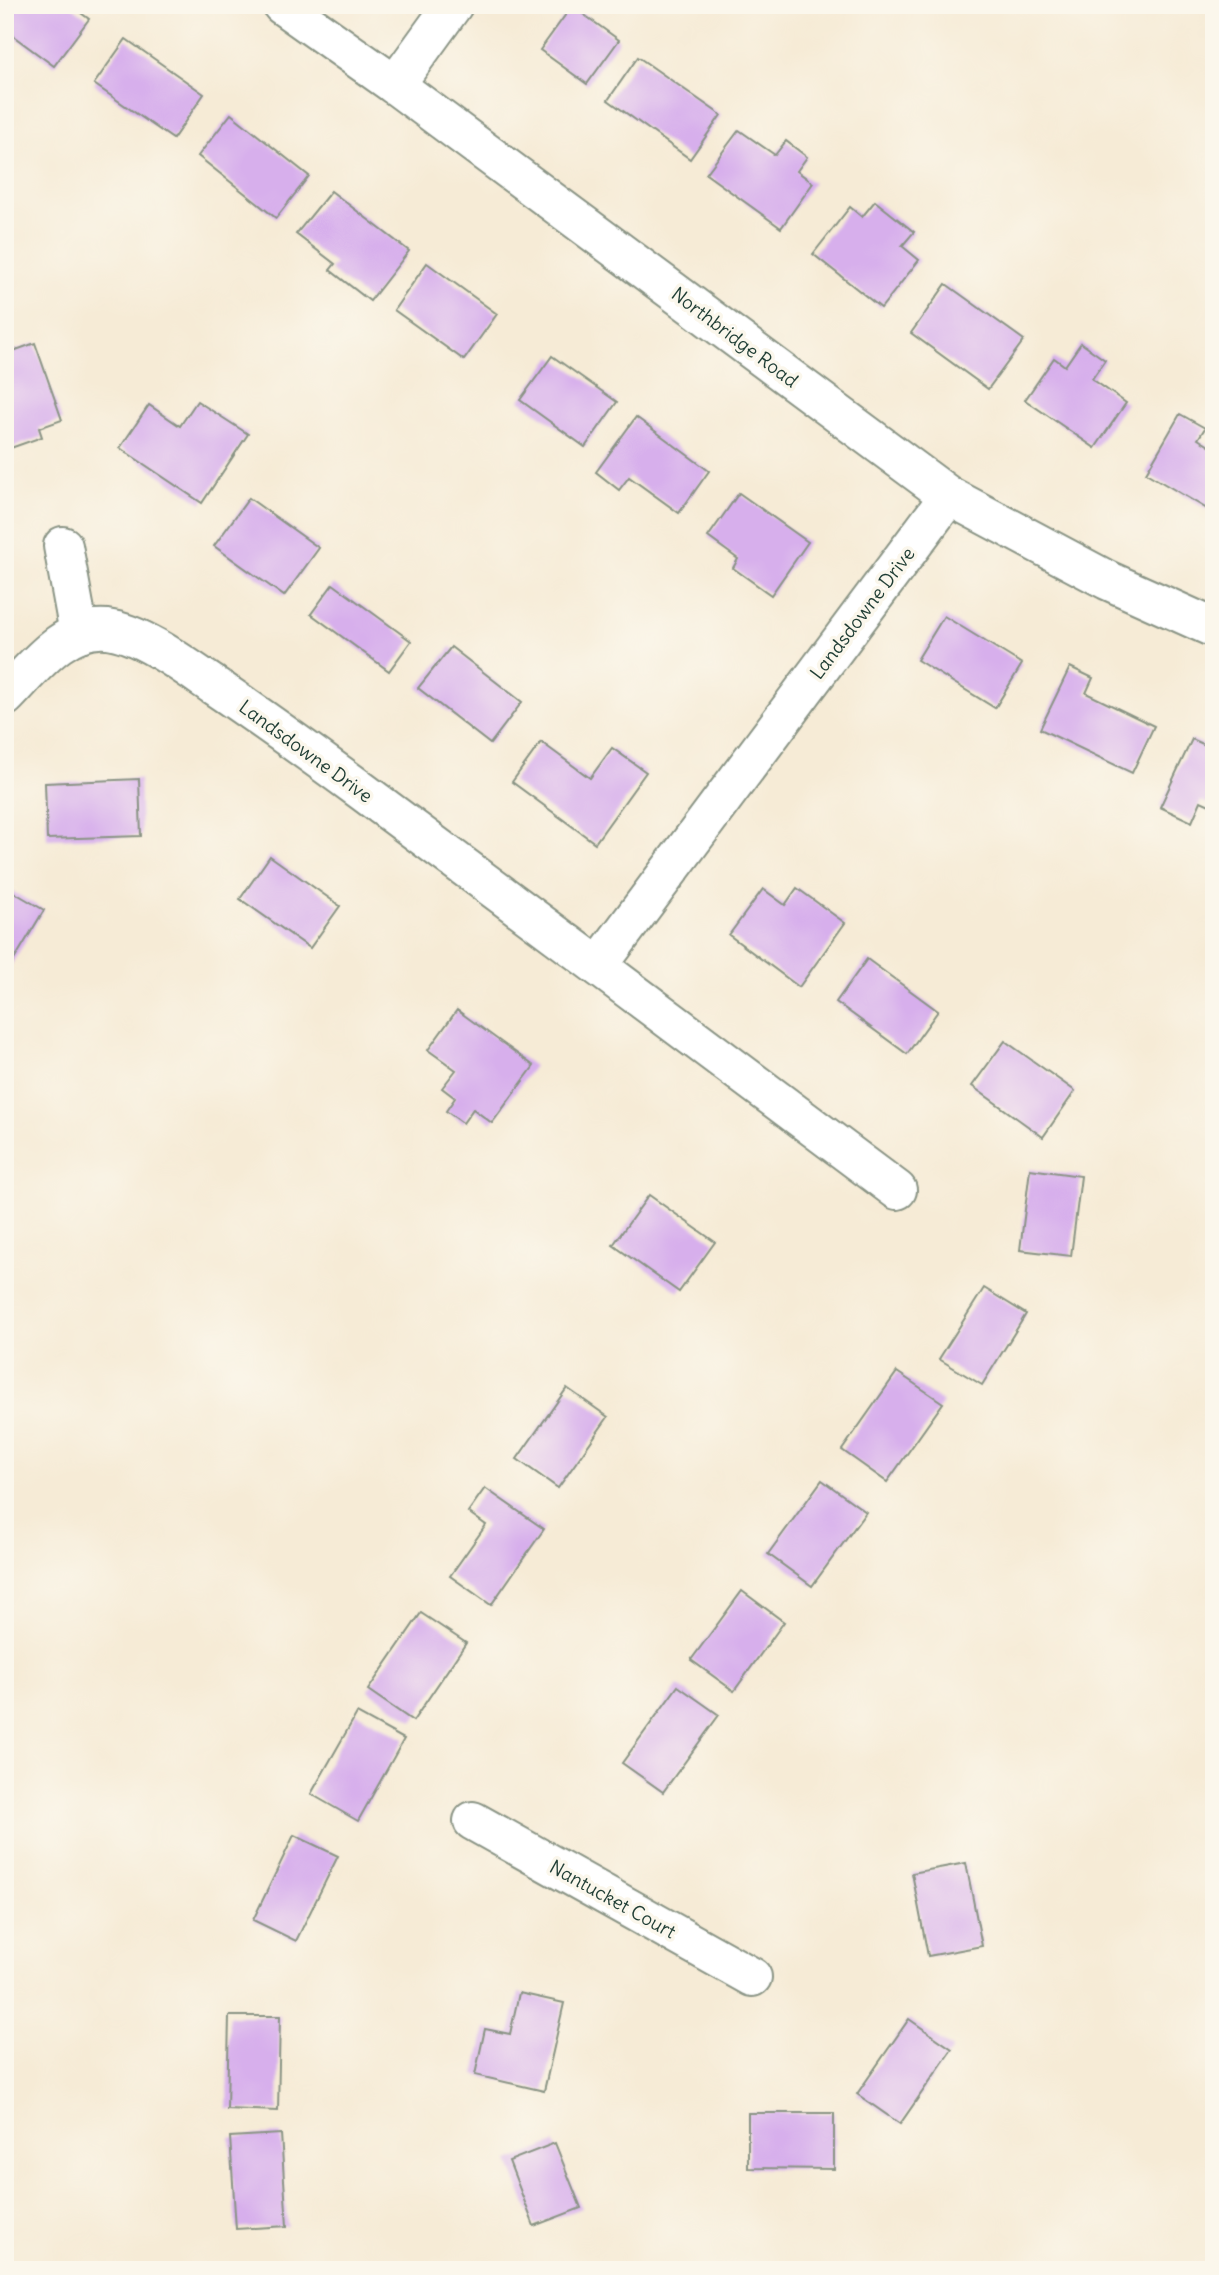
<svg xmlns="http://www.w3.org/2000/svg" width="1219" height="2275" viewBox="0 0 1219 2275" font-family="Delius,sans-serif">
<style>
.building{fill:#d7afec}
.lines{fill:none;stroke-linecap:round;stroke-linejoin:round}
.minor-casing{stroke:#8a9485;stroke-width:42}
.minor{stroke:#fff;stroke-width:38}
.labels{text-anchor:middle;stroke-width:7;stroke-linejoin:round;paint-order:stroke}
.street-label{font-size:19px;fill:#1f3d34;stroke:#fbf7ec}
</style>
<rect width="100%" height="100%" fill="#fbf7ec"/>
<filter id="ink" filterUnits="userSpaceOnUse"><feTurbulence type="fractalNoise" baseFrequency=".0143" numOctaves="2"/><feDisplacementMap in="SourceGraphic" scale="14" xChannelSelector="R" yChannelSelector="G"/><feConvolveMatrix kernelMatrix="1 2 1 2 8 2 1 2 1" color-interpolation-filters="sRGB"/></filter>
<filter id="wash" filterUnits="userSpaceOnUse"><feTurbulence type="fractalNoise" baseFrequency=".00686" numOctaves="4" result="noise"/><feDisplacementMap in="SourceGraphic" scale="28" xChannelSelector="R" yChannelSelector="G"/><feGaussianBlur stdDeviation="1.57" result="paint"/><feColorMatrix in="noise" values="0 0 0 0 0 0 0 0 0 0 0 0 0 0 0 0 0 1.4 0 .05"/><feComposite in="paint" operator="in"/></filter>
<g filter="url(#wash)">
<rect width="100%" height="100%" fill="#f6ebd6"/>
<g id="blocks">
<g class="building">
<polygon points="5,5 70,5 89,19 54,66 5,30"/>
<polygon points="572,6 619,40 587,84 540,50"/>
<polygon points="126,39 204,94 173,139 94,84"/>
<polygon points="638,57 721,115 690,159 608,100"/>
<polygon points="231,114 309,176 276,218 198,156"/>
<polygon points="739,130 775,155 786,141 807,157 797,171 813,183 781,228 706,174"/>
<polygon points="331,191 409,251 370,301 330,270 335,264 296,234"/>
<polygon points="875,201 914,232 902,246 919,260 881,308 813,254 850,207 862,217"/>
<polygon points="427,263 497,314 464,360 394,310"/>
<polygon points="946,284 1024,340 988,389 911,333"/>
<polygon points="35,343 62,420 39,428 42,437 5,450 5,354"/>
<polygon points="1081,343 1105,360 1092,379 1126,403 1095,448 1025,400 1054,358 1065,366"/>
<polygon points="552,356 617,402 585,447 520,400"/>
<polygon points="197,401 248,434 202,503 120,448 149,405 180,426"/>
<polygon points="1180,414 1205,428 1198,439 1214,449 1214,513 1146,473"/>
<polygon points="636,417 709,471 679,513 629,477 619,490 596,472"/>
<polygon points="739,493 808,542 771,595 733,568 738,559 708,537"/>
<polygon points="249,498 319,548 284,596 214,546"/>
<polygon points="333,584 411,641 389,671 311,614"/>
<polygon points="944,616 1022,664 995,708 917,660"/>
<polygon points="451,647 522,702 490,744 418,688"/>
<polygon points="1070,667 1093,678 1086,693 1154,726 1132,773 1040,729"/>
<polygon points="1192,739 1214,749 1214,807 1201,801 1192,822 1160,807"/>
<polygon points="541,742 590,778 612,748 646,772 595,843 512,782"/>
<polygon points="139,779 141,836 47,839 45,783"/>
<polygon points="270,856 340,906 310,948 240,899"/>
<polygon points="5,887 44,910 5,975"/>
<polygon points="797,888 845,923 799,987 729,935 763,889 785,905"/>
<polygon points="867,959 938,1011 907,1054 836,1002"/>
<polygon points="457,1010 534,1066 492,1123 473,1109 463,1123 446,1111 455,1098 442,1088 456,1070 428,1050"/>
<polygon points="1005,1041 1075,1091 1043,1137 972,1086"/>
<polygon points="1030,1169 1081,1176 1071,1256 1020,1250"/>
<polygon points="649,1195 715,1242 679,1292 613,1245"/>
<polygon points="984,1288 1026,1314 982,1385 939,1359"/>
<polygon points="897,1372 943,1403 887,1482 842,1450"/>
<polygon points="567,1388 608,1417 558,1488 517,1459"/>
<polygon points="822,1480 866,1512 812,1586 768,1554"/>
<polygon points="485,1488 544,1529 491,1605 450,1576 486,1525 468,1512"/>
<polygon points="742,1591 784,1622 734,1691 691,1660"/>
<polygon points="421,1613 466,1643 413,1721 368,1690"/>
<polygon points="678,1686 719,1715 663,1792 622,1763"/>
<polygon points="357,1713 404,1739 358,1821 311,1794"/>
<polygon points="294,1835 338,1856 296,1941 253,1920"/>
<polygon points="966,1863 982,1946 928,1956 912,1873"/>
<polygon points="519,1993 564,2003 544,2091 475,2075 485,2029 510,2034"/>
<polygon points="229,2016 280,2016 278,2111 227,2109"/>
<polygon points="909,2019 952,2049 900,2124 857,2094"/>
<polygon points="748,2113 834,2113 834,2169 748,2168"/>
<polygon points="281,2134 287,2226 236,2229 230,2137"/>
<polygon points="555,2143 581,2208 534,2226 509,2161"/>
</g>
</g>
</g>
<g filter="url(#ink)">
<use href="#blocks" fill-opacity="0" stroke="#8a9485" stroke-width="2"/>
<g class="lines">
<defs>
<g id="minor">
<polyline points="282,5 395,85 949,496 1107,580 1214,628"/>
<polyline points="395,85 453,5"/>
<polyline points="63,546 79,633"/>
<path d="M5 697C32 670 63 625 107 629 141 633 185 666 213 685 264 719 313 755 362 791 541 923 719 1057 897 1190"/>
<polyline points="598,966 949,496"/>
<polyline points="473,1821 752,1977"/>
</g>
</defs>
<use href="#minor" class="minor-casing"/>
<use href="#minor" class="minor"/>
</g>
</g>
<g class="labels">
<g class="street-label">
<text transform="translate(735 337) rotate(37)" y="7">Northbridge Road</text>
<text transform="translate(862 613) rotate(-53)" y="7">Landsdowne Drive</text>
<text transform="translate(306 751) rotate(36)" y="7">Landsdowne Drive</text>
<text transform="translate(613 1899) rotate(29)" y="7">Nantucket Court</text>
</g>
</g>
<rect width="1219" height="2275" fill="none" stroke="#fbf7ec" stroke-width="28"/>
</svg>
